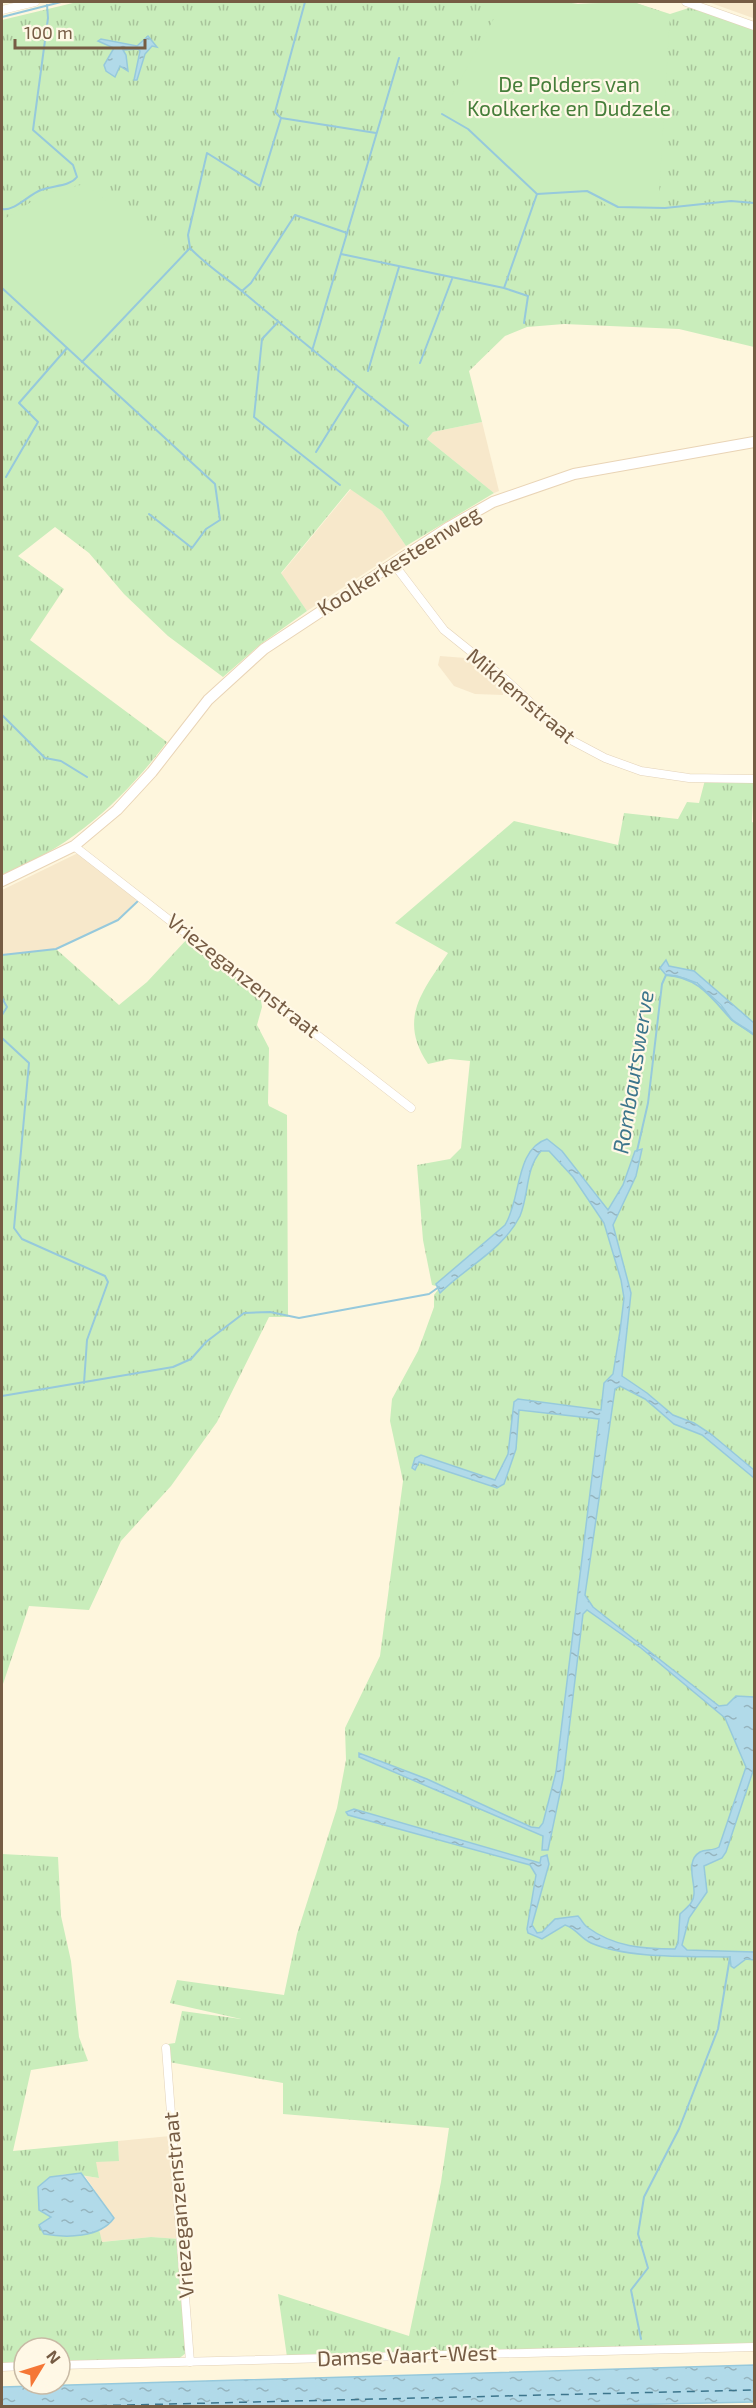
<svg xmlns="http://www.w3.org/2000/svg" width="756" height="2408" viewBox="0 0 756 2408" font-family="'Exo 2',sans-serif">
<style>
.residential{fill:#f7e8cb}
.grass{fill:url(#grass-tufts)}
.park{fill:#c9edbb}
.water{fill:url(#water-ripples);stroke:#96c9dc;stroke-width:1.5}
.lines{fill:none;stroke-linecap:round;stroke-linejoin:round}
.stream{stroke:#96c9dc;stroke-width:2}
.ferry{stroke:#3c758c;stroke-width:1.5;stroke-dasharray:8 6;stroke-linecap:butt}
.street-casing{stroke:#e3d2b9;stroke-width:9}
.secondary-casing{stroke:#e9d4b6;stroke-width:12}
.street{stroke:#fff;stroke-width:8}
.secondary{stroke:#fff;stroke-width:10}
.labels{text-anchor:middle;stroke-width:4.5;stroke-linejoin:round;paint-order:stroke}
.park-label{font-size:21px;fill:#467e3a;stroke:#fff8e6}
.street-label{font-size:21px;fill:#765c44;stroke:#fff8e6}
.water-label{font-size:22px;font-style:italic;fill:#3c758c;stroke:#fff8e6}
</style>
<defs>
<pattern id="grass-tufts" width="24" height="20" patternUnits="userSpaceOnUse" patternTransform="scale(1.5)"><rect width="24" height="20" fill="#c9edbb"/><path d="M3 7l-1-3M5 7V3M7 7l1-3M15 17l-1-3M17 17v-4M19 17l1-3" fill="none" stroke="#a8c39a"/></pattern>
<pattern id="water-ripples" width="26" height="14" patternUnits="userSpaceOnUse" patternTransform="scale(1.5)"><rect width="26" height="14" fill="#b1dae9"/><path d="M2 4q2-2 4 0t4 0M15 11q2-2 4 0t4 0" fill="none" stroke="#95b4be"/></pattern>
</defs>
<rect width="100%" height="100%" fill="#fef6dd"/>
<g class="residential">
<polygon points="708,2 754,2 753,18"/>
<polygon points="482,422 499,491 494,493 427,439 433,432"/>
<polygon points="351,489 382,511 406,546 307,611 281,574"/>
<polygon points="440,656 478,659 505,681 503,695 475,694 454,686 438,665"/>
<polygon points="78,853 139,898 118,920 56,949 2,955 2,890"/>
<polygon points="170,2136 180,2239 151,2237 101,2242 99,2229 110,2224 96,2192 85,2176 99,2178 95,2161 119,2161 118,2141"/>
</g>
<g class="grass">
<path d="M77 2H565L578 4 633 2 670 14 695 6 754 28V347L679 329 564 324 527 327 505 336 469 371 482 422 433 432 427 439 494 493 406 546 382 511 350 489 281 573 307 611 261 644 223 677 168 636 124 594 89 553 55 527 18 556 64 589 30 640 167 742C122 801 72 847 2 875V20Z"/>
<path d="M705 780 754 781 752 822 754 823V1023L694 971 666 975C698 977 711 997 731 1019 737 1025 747 1028 754 1035V2347L287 2357 278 2294 409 2336 441 2182 449 2128 283 2114V2083L169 2062 168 2044 175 2043 182 2011 241 2019 170 2003 177 1980 284 1995 297 1934 337 1808 346 1760 345 1728 380 1656 403 1481 390 1421 392 1399 418 1351 434 1307V1295L440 1287 432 1285 423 1240 417 1165 450 1159 461 1148 470 1061 450 1059 428 1064C398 1019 422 992 448 953L395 923 514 821 618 845 624 813 678 819 687 802 699 803Z"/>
<polygon points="188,938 260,993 262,1007 257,1025 269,1048 268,1103 269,1106 287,1115 288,1317 269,1317 217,1422 171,1486 121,1541 89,1610 29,1606 2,1687 2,955 56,949 119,1005 147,982"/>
<path d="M2 1854 58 1857 61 1916 71 1961 79 2037 88 2061 31 2070 13 2151 118 2141 119 2161 96 2162 99 2178C74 2174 59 2169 38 2187L39 2210 52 2217 40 2225 44 2234C64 2238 81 2236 99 2229L102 2242 151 2237 180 2239 186 2353 177 2360 60 2363V2348H24V2364L2 2365Z"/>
</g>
<g class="park">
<polygon points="503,2 578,4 633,2 670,15 658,211 619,215 587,191 537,194 462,129 440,117"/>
<polygon points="85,184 185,261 184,265 83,368 2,290 2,213 6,218 45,193"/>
</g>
<g class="water">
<polygon points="148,36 157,47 152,46 145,54 137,80 134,80 140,51 138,49 123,50 126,55 128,71 120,66 115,77 106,71 104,65 114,48 98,41 101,39 137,46"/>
<polygon points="666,960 669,966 694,971 754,1023 754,1035 732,1020 721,1005 697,983 677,976 666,975 660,968"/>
<path d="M547 1139 562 1151 608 1210 623 1185 635 1151 642 1149 636 1176 613 1225 631 1293 622 1376 647 1393 673 1415 694 1423 711 1434 754 1470V1478L702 1435 674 1424 645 1399 620 1386 615 1389 585 1595 593 1607 719 1706 727 1705 736 1696 754 1697V1768L726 1852 722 1858 704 1866 707 1892 689 1918 682 1945 687 1950 754 1952V1960L746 1959 734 1968 731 1966 730 1957C690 1956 628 1959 591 1943 580 1938 577 1929 565 1925L542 1939 528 1933 527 1929 536 1875 530 1865 348 1815 346 1812 354 1809 540 1863 541 1857 547 1855 549 1864 532 1925 537 1933 542 1932 555 1919 578 1916C582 1920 583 1924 587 1927 614 1947 643 1949 675 1949L678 1943 680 1914C686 1908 694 1903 694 1894 695 1881 685 1861 700 1852 706 1849 713 1851 719 1847L746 1767 725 1718 641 1648 587 1610 583 1614 563 1779 548 1850H542L543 1836 359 1757V1753L427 1779 531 1827 539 1828 543 1823 556 1772 599 1419 519 1410 516 1449 504 1484 497 1488 419 1462 415 1470 412 1468 415 1458 421 1455 495 1480 508 1454 514 1402 518 1399 601 1410 604 1383 613 1374 620 1331 624 1298 621 1280 604 1223 573 1177 549 1151H541C525 1169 529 1195 520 1216 503 1250 466 1267 440 1293L436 1284 505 1225C521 1200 515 1149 547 1139Z"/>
<path d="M81 2173 114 2218C100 2238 66 2238 44 2234L39 2225 51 2217 39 2210 38 2187 50 2177Z"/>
<polygon points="754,2365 754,2402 568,2406 2,2406 2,2387"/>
</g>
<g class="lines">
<g class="stream">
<polyline points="305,2 275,112 281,118 376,133"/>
<polyline points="2,17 61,2"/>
<polyline points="442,114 468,129 537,194 587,191 618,207 665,208 731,201 754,203"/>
<path d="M2 209C15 211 28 195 41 190 53 185 69 187 77 177L73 165 33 130 48 18 47 5"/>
<polyline points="190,248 188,235 207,153 260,186 281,118"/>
<polyline points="341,254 504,288"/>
<polyline points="2,288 215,484 220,520 206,529 192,548 149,514"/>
<polyline points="242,291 251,283 295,215 347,233"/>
<polyline points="277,323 262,339 254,417 340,485"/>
<polyline points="524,323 528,296 504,288 537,194"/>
<polyline points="312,351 399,58"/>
<path d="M82 362 190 248C206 265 225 277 243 292 298 338 352 383 408 426"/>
<polyline points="420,363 452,279"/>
<polyline points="368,371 399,267"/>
<polyline points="316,452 357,386"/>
<polyline points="6,477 38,422 19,403 67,348"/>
<polyline points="2,715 45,758 61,761 87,777"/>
<polyline points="2,955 56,949 118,920 139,900"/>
<polyline points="2,998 7,1007 2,1015"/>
<polyline points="2,1038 29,1063 14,1228 22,1239 105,1276 108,1282 87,1340 84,1383"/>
<path d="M637 1151 648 1103 662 984 666 975C698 977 711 997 731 1019 737 1025 747 1028 754 1035"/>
<polyline points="2,1396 173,1367 191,1359 206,1342 244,1313 270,1312 299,1318 429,1294 439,1287"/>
<polyline points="641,2339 631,2290 648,2268 638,2234 644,2197 679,2129 718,2029 730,1957"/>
</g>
<polyline class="ferry" points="85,2406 754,2390"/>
<defs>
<g id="street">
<polyline points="686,2 754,26"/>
<polyline points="2,10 35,2"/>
<polyline points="393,563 444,630 505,679 571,740 605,758 641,771 689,778 754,779"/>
<polyline points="74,846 411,1108"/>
<polyline points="166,2048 190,2362"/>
<polyline points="60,2365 754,2347"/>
<polyline points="2,2367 24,2366"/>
</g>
<polyline id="secondary" points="2,881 74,846 117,810 152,772 208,700 264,649 449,527 493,502 574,474 754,442"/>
</defs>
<use href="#street" class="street-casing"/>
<use href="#secondary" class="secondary-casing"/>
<use href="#street" class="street"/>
<use href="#secondary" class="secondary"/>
</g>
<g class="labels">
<g class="park-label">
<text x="569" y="92">De Polders van<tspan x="569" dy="24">Koolkerke en Dudzele</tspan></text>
</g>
<g class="street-label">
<text transform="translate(399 561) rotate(-32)" y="7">Koolkerkesteenweg</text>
<text transform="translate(521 696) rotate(40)" y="7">Mikhemstraat</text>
<text transform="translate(243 976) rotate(38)" y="7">Vriezeganzenstraat</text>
<text transform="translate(179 2205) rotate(-95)" y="7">Vriezeganzenstraat</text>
<text transform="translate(407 2356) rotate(-2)" y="7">Damse Vaart-West</text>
</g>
<g class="water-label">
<text transform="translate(633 1072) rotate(-81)" y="8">Rombautswerve</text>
</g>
</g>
<rect width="756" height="2408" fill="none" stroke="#765c44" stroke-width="6"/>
<g transform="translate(42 2366) rotate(52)"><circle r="28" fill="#fff8e6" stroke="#c8baa5" stroke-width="1.5"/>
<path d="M0-4.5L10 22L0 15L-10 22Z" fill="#f57736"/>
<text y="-9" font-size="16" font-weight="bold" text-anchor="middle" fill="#765c44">N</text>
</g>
<path d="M15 39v9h130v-9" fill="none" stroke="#765c44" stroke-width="3"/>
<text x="24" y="39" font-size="18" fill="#765c44" stroke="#fff8e6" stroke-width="4.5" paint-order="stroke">100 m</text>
</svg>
